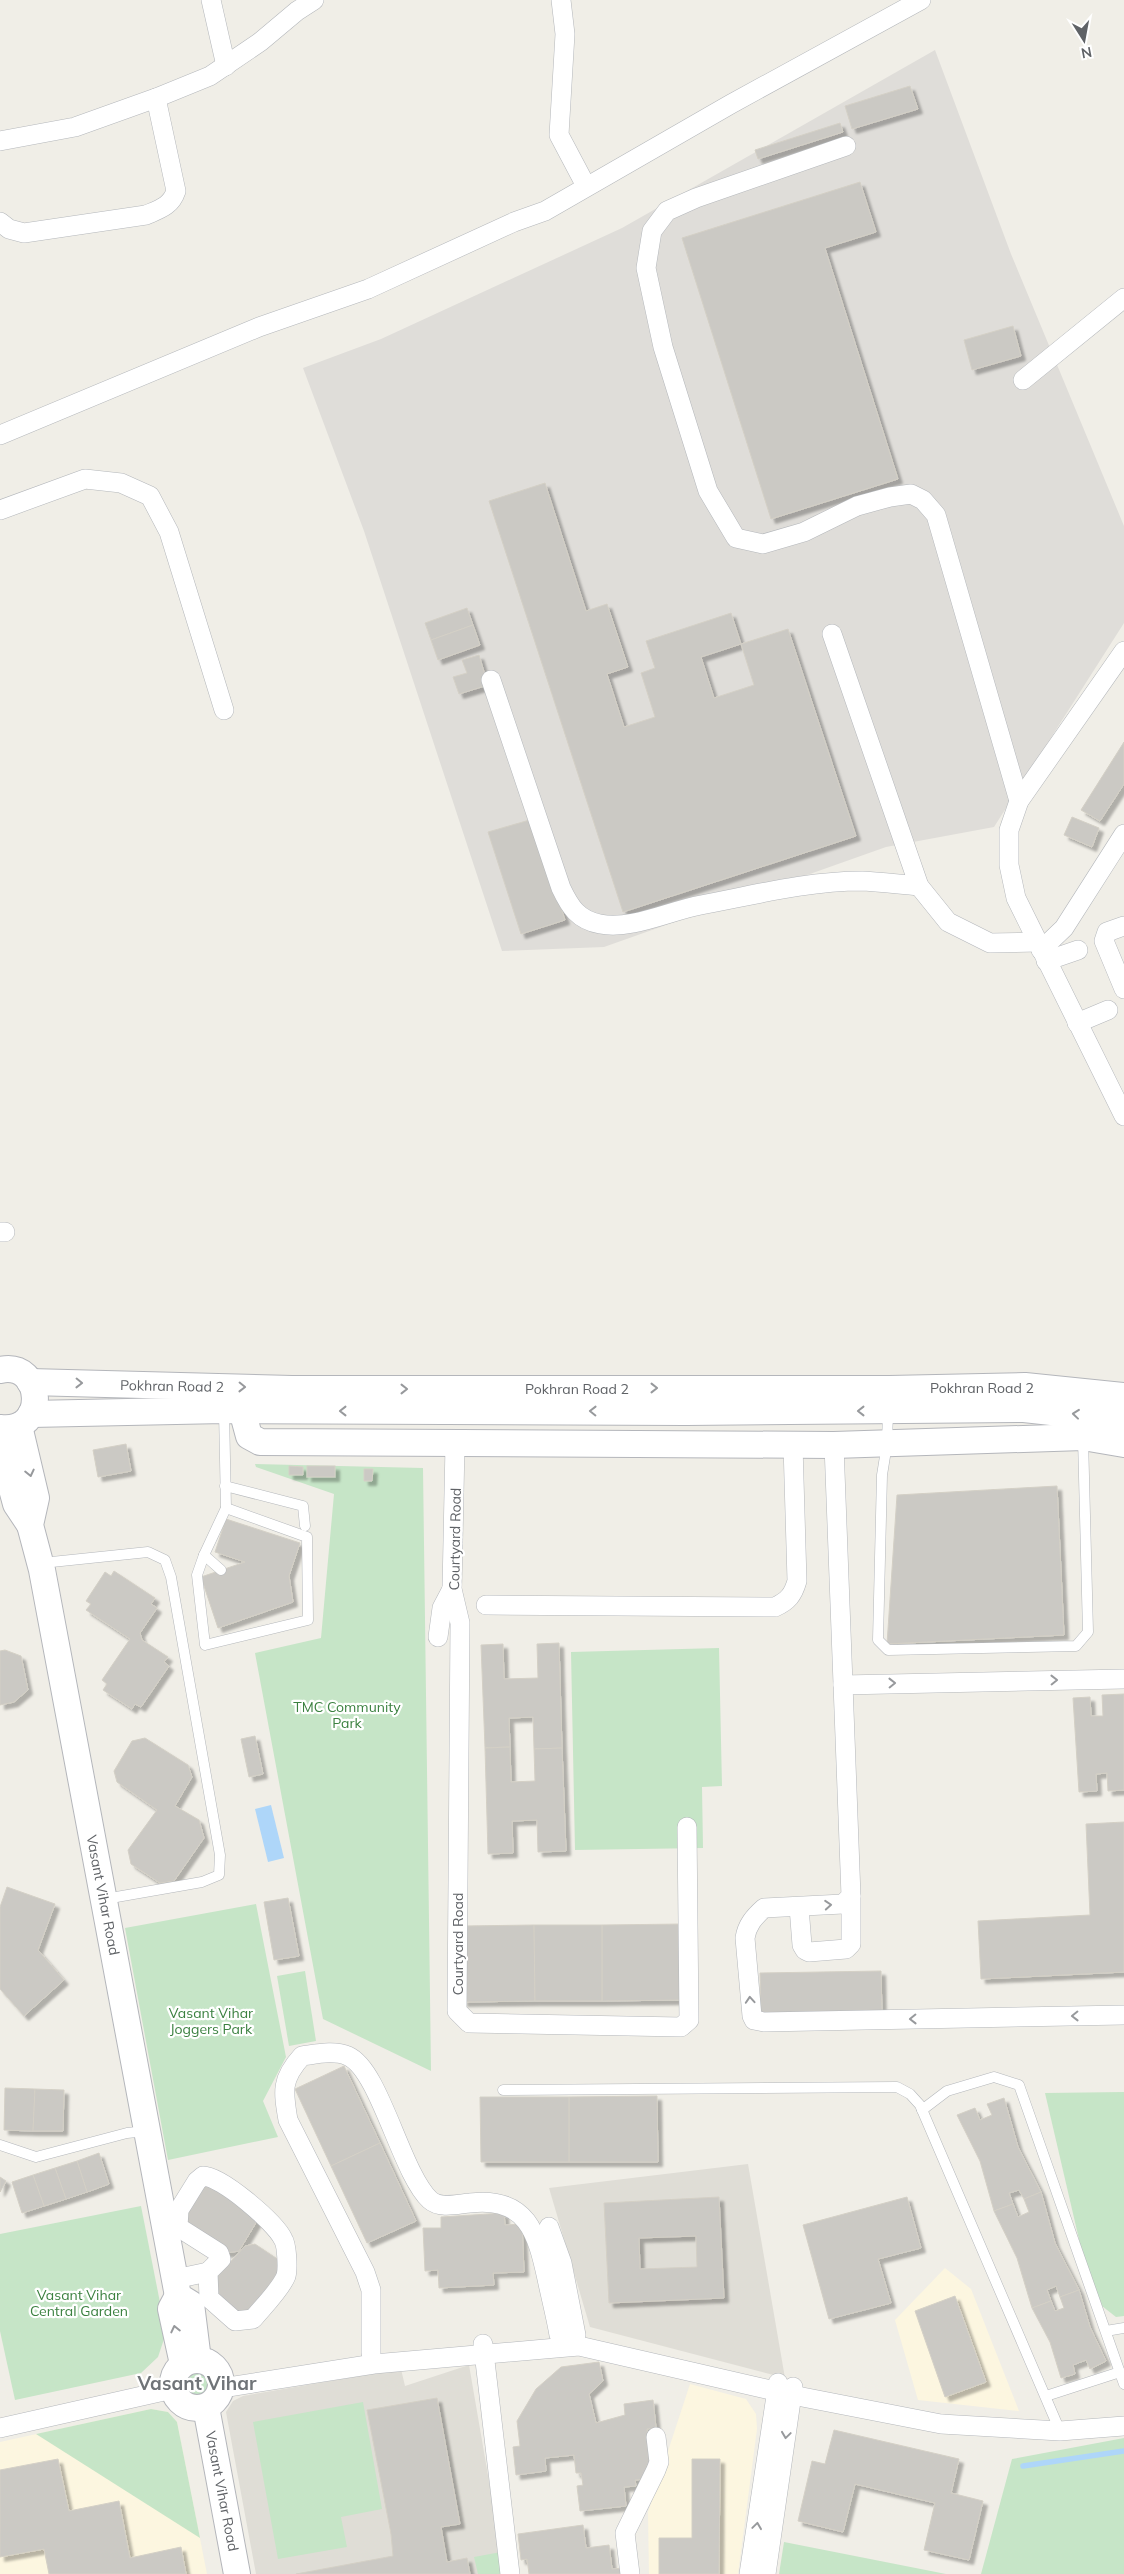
<svg xmlns="http://www.w3.org/2000/svg" width="1124" height="2574" viewBox="0 0 1124 2574" font-family="Mulish,sans-serif">
<style>
.commercial{fill:#fcf6e0}
.industrial{fill:#dfddd9}
.education{fill:#dfddd6}
.green{fill:#c6e5c7}
.water{fill:#aed6f9}
.lines{fill:none;stroke-linecap:round;stroke-linejoin:round}
.stream{stroke:#aed6f9;stroke-width:5.5}
.building{fill:#cbc9c4;stroke:#d4d0c6;fill-rule:evenodd;filter:url(#shadow)}
.lane-casing{stroke:#b4b7bb;stroke-width:11}
.street-casing{stroke:#b4b7bb;stroke-width:20}
.secondary-casing{stroke:#b4b6bb;stroke-width:28}
.lane{stroke:#fff;stroke-width:10}
.street{stroke:#fff;stroke-width:19}
.secondary{stroke:#fff;stroke-width:26}
.oneway{stroke:#97999c}
.labels{text-anchor:middle;stroke-width:4.5;stroke-linejoin:round;paint-order:stroke}
.street-label{font-size:14px;fill:#5f6266;stroke:#fff}
.park-label{font-size:14px;fill:#3b8140;stroke:#fff}
.district-label{font-size:19px;font-weight:bold;fill:#707478;stroke:#fff}
</style>
<defs>
<filter id="shadow"><feDropShadow dx="4.5" dy="4.5" stdDeviation="1" flood-color="#0004"/></filter>
</defs>
<rect width="100%" height="100%" fill="#f0eee7"/>
<g class="commercial">
<polygon points="945,2268 971,2289 1019,2411 918,2400 895,2320"/>
<polygon points="690,2384 746,2399 756,2414 757,2429 738,2574 649,2574 648,2512"/>
<polygon points="151,2409 168,2412 177,2422 207,2574 0,2574 0,2442"/>
</g>
<polygon class="industrial" points="935,50 1011,254 1124,526 1124,623 994,827 886,847 604,947 502,951 364,531 303,368 381,339 622,228"/>
<g class="education">
<polygon points="748,2164 785,2378 590,2327 549,2188"/>
<polygon points="469,2365 505,2574 256,2574 226,2412 233,2401 243,2396 401,2369 405,2386"/>
</g>
<g class="green">
<polygon points="255,1464 423,1468 431,2071 323,2019 255,1653 321,1638 334,1494 256,1467"/>
<polygon points="719,1648 722,1786 702,1787 703,1848 575,1850 571,1652"/>
<polygon points="256,1904 286,2057 263,2101 278,2137 168,2160 125,1928"/>
<polygon points="305,1971 316,2041 289,2046 277,1976"/>
<polygon points="1124,2092 1124,2316 1116,2317 1102,2306 1091,2291 1045,2093"/>
<polygon points="141,2206 166,2333 158,2357 141,2373 15,2400 0,2331 0,2234"/>
<circle cx="197" cy="2384" r="13"/>
<polygon points="363,2402 382,2509 341,2517 347,2547 278,2559 253,2422"/>
<polygon points="151,2409 168,2412 177,2422 200,2538 36,2434"/>
<polygon points="1124,2438 1124,2574 981,2574 1012,2459"/>
<polygon points="784,2542 946,2574 779,2574"/>
<polygon points="501,2552 505,2574 478,2574 474,2557"/>
</g>
<polygon class="water" points="271,1805 284,1858 268,1862 255,1809"/>
<g class="lines">
<polyline class="stream" points="1023,2466 1124,2451"/>
</g>
<g class="building">
<polygon points="910,86 918,109 852,129 845,106"/>
<polygon points="840,123 843,132 758,159 755,150"/>
<polygon points="860,182 876,232 825,248 898,479 771,519 682,238"/>
<polygon points="1013,326 1021,356 972,370 964,340"/>
<path d="M545 483 586 611 607 604 628 667 607 674 624 727 655 717 641 673 655 668 646 641 731 613 741 644 788 629 856 836 623 912 489 501ZM741 644 754 685 714 698 701 657Z"/>
<polygon points="467,608 473,625 431,640 425,623"/>
<polygon points="473,625 480,645 438,660 431,640"/>
<polygon points="479,655 488,685 459,694 453,677 467,673 462,660"/>
<polygon points="1124,742 1124,784 1100,821 1081,810"/>
<polygon points="1072,817 1099,828 1092,847 1064,835"/>
<polygon points="533,819 565,920 521,934 488,832"/>
<polygon points="126,1444 131,1471 98,1477 93,1450"/>
<polygon points="289,1466 303,1467 303,1475 289,1475"/>
<rect x="307" y="1466" width="28" height="11"/>
<polygon points="364,1469 373,1469 372,1481 364,1481"/>
<polygon points="1057,1486 1064,1635 887,1644 897,1495"/>
<polygon points="226,1519 300,1543 289,1576 293,1602 218,1628 201,1577 245,1562 215,1552"/>
<polygon points="114,1571 155,1598 151,1604 157,1608 140,1633 142,1640 168,1657 164,1662 169,1666 141,1707 135,1704 132,1709 103,1690 107,1684 102,1680 130,1639 86,1610 91,1604 86,1601 105,1572 111,1576"/>
<polygon points="559,1643 562,1748 534,1749 533,1717 509,1718 510,1747 485,1748 481,1645 503,1644 504,1679 538,1678 537,1644"/>
<polygon points="5,1650 21,1656 28,1690 14,1702 0,1705 0,1651"/>
<polygon points="1124,1694 1124,1790 1108,1791 1107,1773 1096,1774 1097,1791 1079,1792 1073,1698 1090,1697 1091,1716 1103,1716 1102,1695"/>
<polygon points="255,1736 263,1774 249,1777 241,1739"/>
<polygon points="145,1738 188,1765 192,1777 175,1806 199,1820 204,1838 174,1881 160,1883 131,1864 128,1850 157,1810 117,1782 114,1771 132,1741"/>
<polygon points="510,1747 511,1782 535,1781 534,1749 562,1748 566,1851 538,1852 537,1820 512,1821 513,1853 488,1854 485,1748"/>
<polygon points="1124,1822 1124,1972 981,1979 978,1921 1090,1915 1086,1824"/>
<polygon points="7,1887 55,1904 38,1950 64,1980 24,2016 0,1989 0,1907"/>
<polygon points="288,1898 299,1956 274,1960 264,1902"/>
<polygon points="682,1924 682,2000 602,2001 602,1925"/>
<polygon points="534,1925 535,2001 463,2002 463,1926"/>
<polygon points="534,1925 602,1925 602,2001 535,2001"/>
<polygon points="881,1971 882,2016 761,2018 760,1973"/>
<polygon points="344,2066 380,2143 331,2166 295,2089"/>
<polygon points="5,2088 35,2089 33,2131 4,2130"/>
<polygon points="35,2089 64,2090 63,2131 33,2131"/>
<polygon points="657,2096 658,2162 569,2162 569,2097"/>
<polygon points="480,2097 569,2097 569,2162 481,2162"/>
<polygon points="1004,2098 1018,2147 1041,2192 1024,2199 1019,2190 1009,2193 1013,2204 994,2211 980,2161 957,2115 975,2108 980,2120 992,2115 987,2104"/>
<polygon points="380,2143 416,2221 367,2243 331,2166"/>
<polygon points="99,2153 109,2184 87,2192 77,2161"/>
<polygon points="77,2161 87,2192 66,2199 55,2168"/>
<polygon points="55,2168 66,2199 44,2206 33,2175"/>
<polygon points="33,2175 44,2206 22,2213 12,2182"/>
<polygon points="0,2177 6,2181 0,2192"/>
<polygon points="211,2182 257,2221 239,2251 226,2253 183,2226 198,2185"/>
<polygon points="1041,2192 1055,2243 1079,2290 1060,2297 1056,2286 1047,2290 1051,2301 1032,2308 1017,2258 994,2211 1013,2204 1018,2217 1029,2212 1024,2199"/>
<path d="M719 2197 724 2298 609 2303 604 2203ZM696 2236 697 2267 640 2269 639 2238Z"/>
<polygon points="907,2197 921,2248 878,2259 891,2303 829,2319 803,2225"/>
<polygon points="504,2213 505,2225 522,2224 524,2272 493,2273 494,2285 439,2288 438,2270 425,2271 423,2228 441,2228 441,2217"/>
<polygon points="255,2244 282,2262 283,2275 252,2315 240,2317 211,2296 211,2283 245,2246"/>
<polygon points="1079,2290 1090,2327 1106,2361 1090,2369 1086,2360 1073,2365 1075,2374 1061,2378 1050,2342 1032,2308 1051,2301 1055,2311 1064,2308 1060,2297"/>
<polygon points="955,2296 986,2382 945,2397 915,2311"/>
<polygon points="599,2362 603,2381 589,2394 596,2423 625,2415 624,2404 653,2400 656,2428 647,2429 651,2470 645,2471 646,2479 635,2480 636,2486 624,2487 626,2506 580,2511 577,2486 583,2485 581,2473 576,2473 574,2455 545,2458 546,2471 516,2475 513,2447 520,2446 517,2421 536,2389 561,2367"/>
<polygon points="437,2398 460,2524 441,2527 447,2562 467,2558 470,2574 296,2574 393,2556 391,2534 367,2410"/>
<polygon points="834,2430 959,2459 951,2493 983,2501 969,2560 924,2550 935,2503 855,2484 843,2532 798,2521 812,2461 825,2464"/>
<polygon points="58,2459 69,2511 119,2501 130,2558 181,2547 186,2574 49,2574 44,2549 0,2557 0,2470"/>
<polygon points="692,2459 720,2459 719,2574 659,2574 659,2538 692,2538"/>
<polygon points="583,2525 586,2548 609,2545 612,2569 622,2568 623,2574 529,2574 527,2559 521,2560 518,2534"/>
</g>
<g class="lines">
<defs>
<g id="lane">
<polyline points="888,1411 887,1444 882,1475 878,1640 888,1650 1076,1646 1088,1632 1083,1438"/>
<polyline points="225,1486 303,1506 305,1526"/>
<polyline points="204,1555 197,1575 205,1645 308,1620 307,1537 226,1508"/>
<polyline points="42,1563 148,1552 165,1560 171,1577 220,1855 219,1875 202,1882 105,1899"/>
<polyline points="221,1570 204,1555 226,1508 224,1411"/>
<polyline points="503,2090 897,2087 910,2094 920,2105 1060,2431"/>
<polyline points="922,2110 947,2091 994,2077 1019,2085 1124,2384"/>
<polyline points="0,2145 36,2157 127,2133 146,2131"/>
<polyline points="1106,2331 1124,2328"/>
<polyline points="1046,2396 1120,2372"/>
</g>
<g id="street">
<polyline points="211,0 226,66"/>
<polyline points="561,0 565,34 559,135 586,186"/>
<polyline points="0,141 75,127 156,98 210,76 260,42 297,11 314,0"/>
<polyline points="846,146 696,198 667,211 652,231 646,268 663,347 708,491 736,538 763,544 804,532 857,506 890,497 911,494 923,500 936,515 1019,801"/>
<path d="M0 222 9 229 24 233 146 215C160 209 171 206 176 191L156 98"/>
<polyline points="1023,380 1124,298"/>
<polyline points="0,435 259,327 368,289 514,222 545,211 731,104 921,0"/>
<polyline points="0,510 85,479 121,483 150,496 169,532 224,710"/>
<polyline points="832,634 919,886 948,922 990,943 1037,942"/>
<polyline points="1124,651 1019,801 1009,830 1009,865 1016,898 1124,1116"/>
<path d="M491 680 561 888C570 907 578 920 600 924 632 930 669 911 701 905 754 895 808 881 862 881 881 882 900 884 919 886"/>
<polyline points="1124,926 1107,932 1104,941 1124,989"/>
<polyline points="1041,950 1064,928 1124,834"/>
<polyline points="1046,961 1078,950"/>
<polyline points="1077,1023 1108,1010"/>
<polyline points="0,1232 5,1232"/>
<polyline points="455,1445 452,1589 460,1623 457,2011 469,2023 681,2027 689,2020 687,1827"/>
<path d="M834 1445 851 1896 843 1904 764 1908C754 1917 747 1925 745 1938L752 2016 754 2020 764 2022 1124 2015"/>
<path d="M486 1605 775 1607C788 1601 793 1595 797 1581L793 1445"/>
<polyline points="438,1637 442,1608 452,1589"/>
<polyline points="843,1685 1124,1679"/>
<polyline points="799,1907 802,1945 805,1950 809,1952 846,1949 851,1944 851,1896"/>
<path d="M203 2176C221 2176 275 2222 283 2239 287 2245 288 2269 286 2276 281 2289 262 2308 253 2319L235 2321 209 2298 208 2272 221 2259 219 2253 178 2227 179 2210 197 2181Z"/>
<polyline points="549,2227 562,2263 576,2335"/>
<polyline points="175,2279 208,2272"/>
<polyline points="483,2344 510,2574"/>
<path d="M371 2353V2290L365 2272 288 2120C283 2091 281 2079 302 2056 317 2054 334 2050 348 2056 380 2070 401 2173 430 2200 440 2209 458 2204 470 2203 527 2196 537 2233 547 2279 551 2298 556 2317 559 2335"/>
<polyline points="222,2388 374,2364 579,2346 792,2395 941,2424 1060,2431 1124,2426"/>
<polyline points="0,2428 173,2389"/>
<polyline points="630,2574 625,2533 656,2470 659,2462 656,2437"/>
<polyline points="749,2574 778,2383"/>
<polyline points="766,2574 793,2387"/>
</g>
<g id="secondary">
<path d="M0 1370C44 1360 49 1434 0 1428"/>
<polyline points="30,1382 292,1389 889,1389 1025,1386 1124,1396"/>
<polyline points="242,1410 249,1436 260,1442 834,1445 1083,1437 1124,1444"/>
<polyline points="31,1414 224,1410 686,1412 1024,1409 1124,1420"/>
<polyline points="19,1426 36,1498 30,1525 42,1570 178,2296 191,2304 198,2360"/>
<polyline points="0,1444 16,1504 30,1525"/>
<polyline points="178,2296 171,2309 183,2364"/>
<circle cx="197" cy="2384" r="24"/>
<polyline points="206,2407 237,2574"/>
</g>
</defs>
<use href="#lane" class="lane-casing"/>
<use href="#street" class="street-casing"/>
<use href="#secondary" class="secondary-casing"/>
<use href="#lane" class="lane"/>
<use href="#street" class="street"/>
<use href="#secondary" class="secondary"/>
</g>
<defs><path id="oneway-chevron" d="M-2-3.5L2.5 0L-2 3.5" fill="none" stroke-width="1.6" stroke-linecap="round" stroke-linejoin="round" transform="scale(1.25)"/></defs>
<g class="oneway">
<use href="#oneway-chevron" transform="translate(79 1383) rotate(1)"/>
<use href="#oneway-chevron" transform="translate(242 1387) rotate(1)"/>
<use href="#oneway-chevron" transform="translate(654 1388)"/>
<use href="#oneway-chevron" transform="translate(404 1389)"/>
<use href="#oneway-chevron" transform="translate(343 1411) rotate(-180)"/>
<use href="#oneway-chevron" transform="translate(593 1411) rotate(-179)"/>
<use href="#oneway-chevron" transform="translate(861 1411) rotate(180)"/>
<use href="#oneway-chevron" transform="translate(1076 1414) rotate(-174)"/>
<use href="#oneway-chevron" transform="translate(30 1473) rotate(77)"/>
<use href="#oneway-chevron" transform="translate(1054 1680) rotate(-1)"/>
<use href="#oneway-chevron" transform="translate(892 1683) rotate(-1)"/>
<use href="#oneway-chevron" transform="translate(828 1905) rotate(-4)"/>
<use href="#oneway-chevron" transform="translate(750 2000) rotate(-94)"/>
<use href="#oneway-chevron" transform="translate(1075 2016) rotate(179)"/>
<use href="#oneway-chevron" transform="translate(913 2019) rotate(179)"/>
<use href="#oneway-chevron" transform="translate(175 2329) rotate(-103)"/>
<use href="#oneway-chevron" transform="translate(786 2435) rotate(98)"/>
<use href="#oneway-chevron" transform="translate(757 2526) rotate(-82)"/>
</g>
<g class="labels">
<g class="street-label">
<text transform="translate(172 1386) rotate(1)" y="5">Pokhran Road 2</text>
<text x="982" y="1393">Pokhran Road 2</text>
<text x="577" y="1394">Pokhran Road 2</text>
<text transform="translate(455 1539) rotate(-89)" y="5">Courtyard Road</text>
<text transform="translate(103 1895) rotate(79)" y="5">Vasant Vihar Road</text>
<text transform="translate(458 1944) rotate(-90)" y="5">Courtyard Road</text>
<text transform="translate(222 2491) rotate(79)" y="5">Vasant Vihar Road</text>
</g>
<g class="park-label">
<text x="347" y="1712">TMC Community<tspan x="347" dy="16">Park</tspan></text>
<text x="211" y="2018">Vasant Vihar<tspan x="211" dy="16">Joggers Park</tspan></text>
<text x="79" y="2300">Vasant Vihar<tspan x="79" dy="16">Central Garden</tspan></text>
</g>
<g class="district-label">
<text x="197" y="2390">Vasant Vihar</text>
</g>
</g>
<g transform="translate(1084 40) rotate(169)" stroke="#ffffff" stroke-width="4" paint-order="stroke">
<path d="M0-4L9 19L0 12L-9 19Z" fill="#5f6266"/>
<text y="-8" font-size="14" font-weight="bold" text-anchor="middle" fill="#5f6266">N</text>
</g>
</svg>
